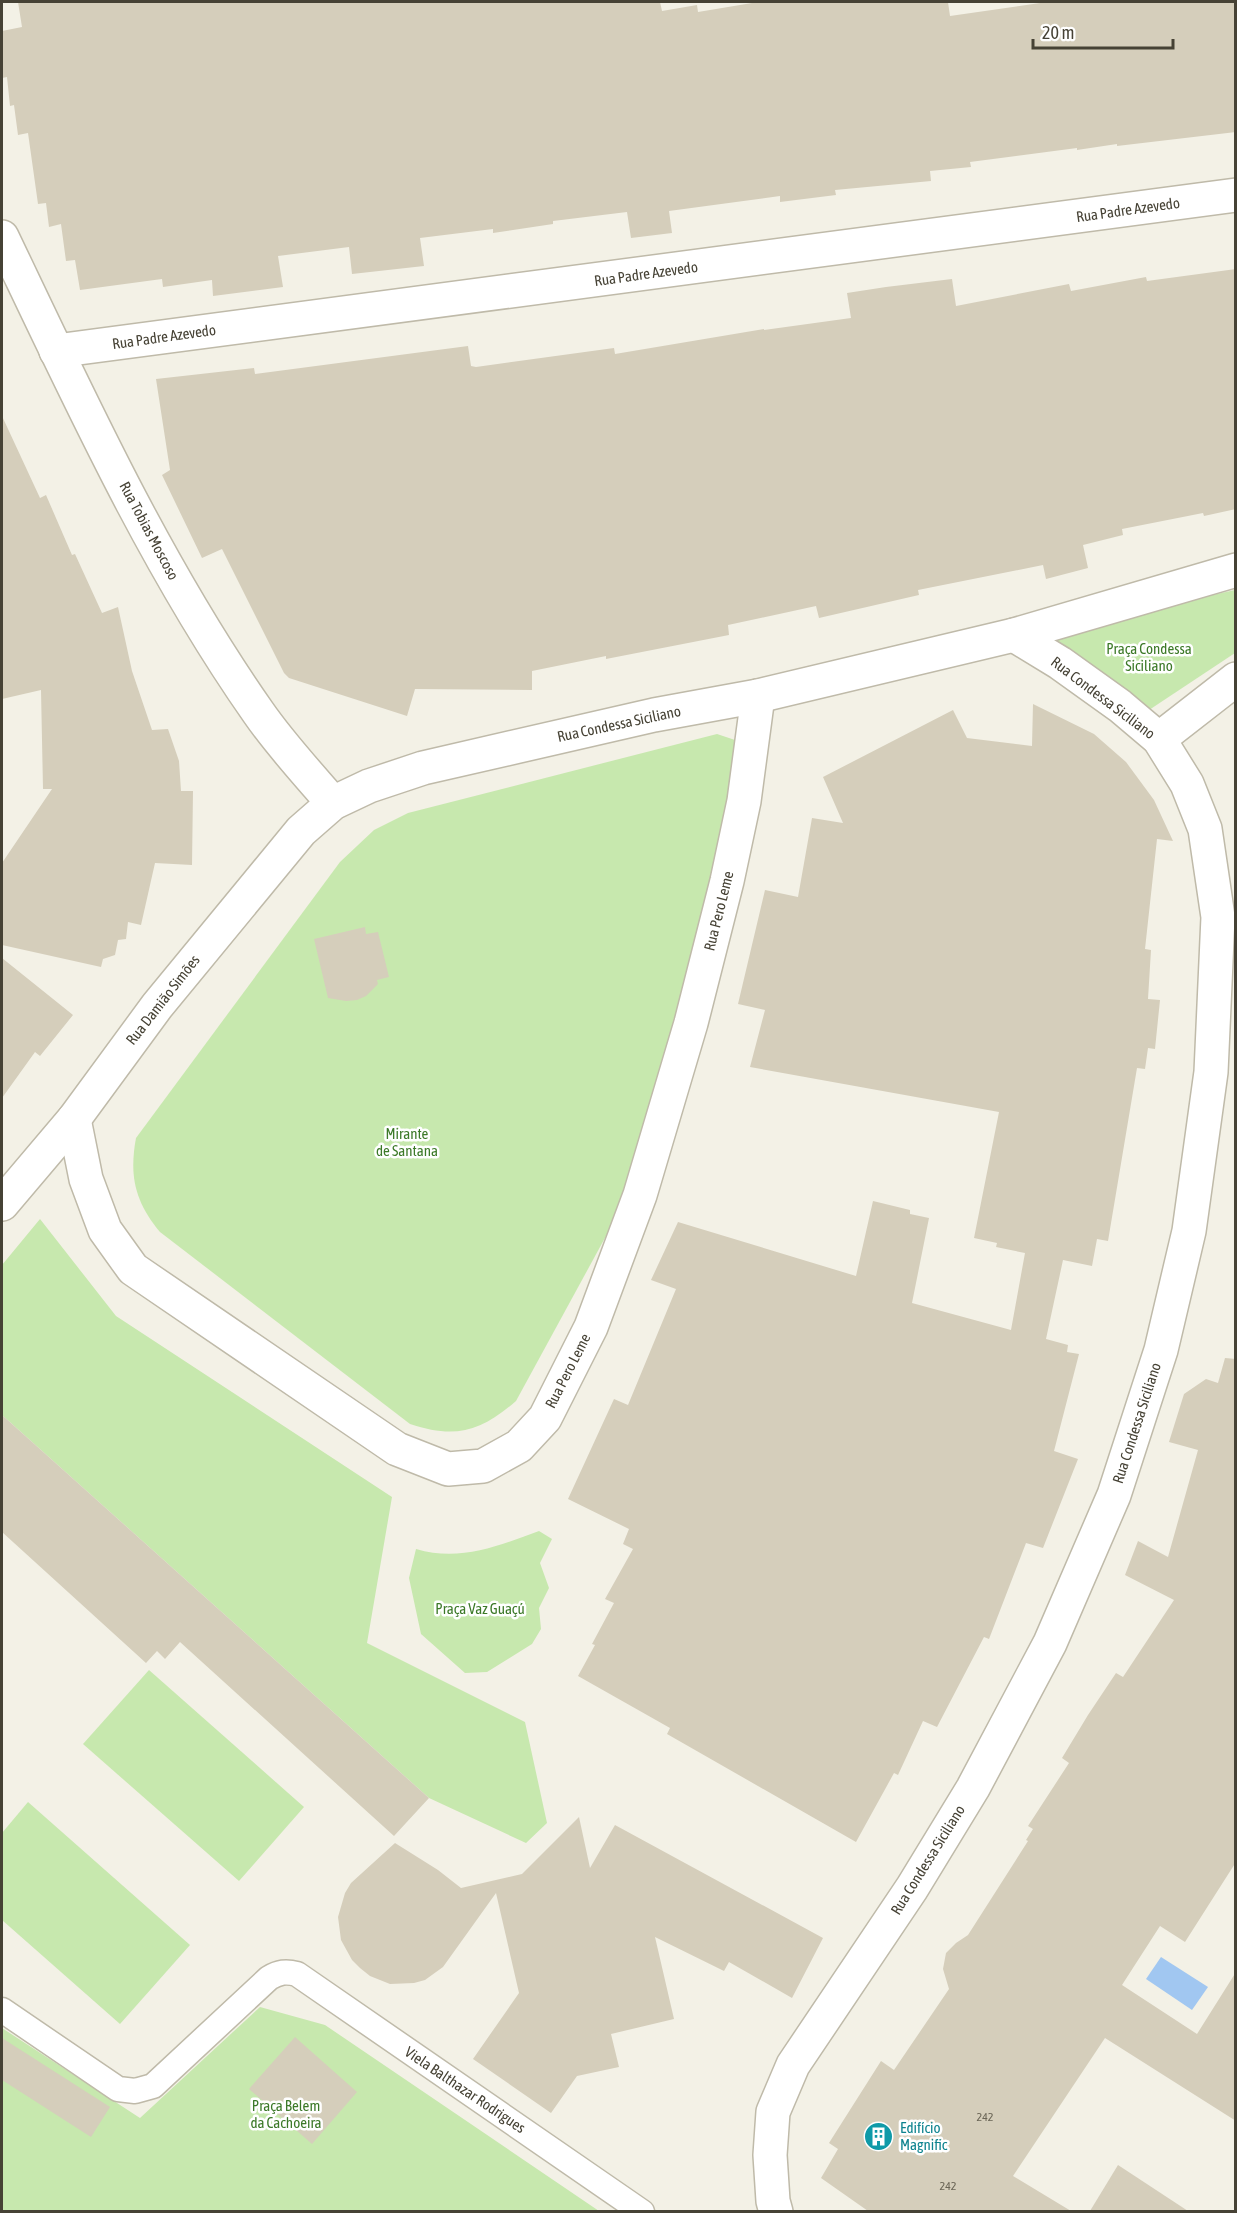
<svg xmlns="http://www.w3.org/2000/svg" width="1237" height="2213" viewBox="0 0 1237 2213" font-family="'Asap Condensed',sans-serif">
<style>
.green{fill:#c7e8ae}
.water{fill:#a1c7f1}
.building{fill:#d5cebb}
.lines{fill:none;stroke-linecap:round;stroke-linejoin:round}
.service-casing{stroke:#bfbaa9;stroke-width:27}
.minor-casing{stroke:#bfbaa9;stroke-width:36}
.service{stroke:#fff;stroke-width:24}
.minor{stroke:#fff;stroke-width:33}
.labels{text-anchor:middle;stroke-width:5;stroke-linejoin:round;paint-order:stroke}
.number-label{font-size:12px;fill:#6a6556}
.street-label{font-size:15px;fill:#464235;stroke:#fff}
.park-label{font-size:15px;fill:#3c7928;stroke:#fff}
.culture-label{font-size:15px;fill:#0d838f;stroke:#fff;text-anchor:start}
</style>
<rect width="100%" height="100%" fill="#f3f1e6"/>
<g class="green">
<polygon points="1235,590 1235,653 1146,712 1048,642 1181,602"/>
<path d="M717 734 735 740 740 753 731 803 630 1192 516 1401C480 1432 455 1439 410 1424L160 1232C135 1202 129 1176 136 1138L340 862 374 830 408 813Z"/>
<polygon points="40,1219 116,1316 392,1497 367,1643 525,1722 547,1823 526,1843 429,1798 2,1415 2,1265"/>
<path d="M539 1531 552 1539 540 1563 549 1588 539 1608 541 1629 532 1644 487 1672 465 1673 421 1634 409 1578 416 1549C460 1562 498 1546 539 1531Z"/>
<polygon points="149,1670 304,1807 239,1881 83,1744"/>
<polygon points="28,1802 190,1945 120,2024 2,1920 2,1833"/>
<polygon points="260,2007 325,2025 599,2211 2,2211 2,2028 140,2118"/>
</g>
<polygon class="water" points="1161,1957 1208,1987 1192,2010 1146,1979"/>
<g class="building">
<polygon points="18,2 660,2 662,11 697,5 698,12 758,2 948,2 950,16 1047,2 1236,2 1236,132 1117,146 1117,144 1077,150 1077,148 970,162 971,167 930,171 931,181 835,190 836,195 780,202 780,196 669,211 672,233 631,238 627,212 553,221 553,224 493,233 493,229 420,238 424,266 352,274 349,247 278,256 283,287 213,296 212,280 163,287 162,279 80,290 75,260 66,261 61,224 49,227 46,203 38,204 28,133 18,135 14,105 10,106 7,77 2,78 2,31 22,27"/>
<polygon points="1236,269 1236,509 1204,516 1203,513 1122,529 1123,535 1083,545 1088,568 1046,579 1043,565 918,590 919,595 819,618 816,606 728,625 729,635 606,659 606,656 532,671 532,690 415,689 407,716 289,678 284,673 222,549 202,558 162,475 170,470 156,379 254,368 255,374 468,346 471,366 476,367 614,348 615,354 764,329 764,330 851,318 847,293 886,287 952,279 956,306 1069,284 1071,291 1146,277 1147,281"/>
<polygon points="2,416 40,498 46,495 72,555 75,554 102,613 118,607 132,671 152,730 168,729 179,761 181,791 193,791 192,865 155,863 141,925 128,922 126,939 118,940 115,955 103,959 101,967 2,945 2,863 52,789 43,789 41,690 2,699"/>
<polygon points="1033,704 1094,734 1126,762 1154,800 1173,841 1157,839 1145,949 1151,950 1148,999 1160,1000 1155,1049 1148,1048 1145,1069 1137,1068 1108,1241 1097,1239 1092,1266 1063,1260 1046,1339 1068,1345 1067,1352 1079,1354 1054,1451 1078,1459 1043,1548 1026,1543 989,1639 984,1637 937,1727 923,1721 898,1775 894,1773 856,1842 667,1734 670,1728 578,1676 595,1645 592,1644 614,1603 605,1599 633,1549 623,1544 629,1529 568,1499 614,1399 628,1405 676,1289 651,1280 678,1222 856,1276 873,1201 910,1210 910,1214 929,1218 912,1303 1011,1330 1025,1253 996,1247 997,1243 974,1238 999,1112 750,1067 765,1010 738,1004 765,890 798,897 812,818 843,823 823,777 953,710 967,738 1032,746"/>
<polygon points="365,927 366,934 378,932 389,977 377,980 378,984 366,996 357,1000 346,1001 328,998 314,939"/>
<polygon points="2,958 73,1015 40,1056 35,1052 2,1098"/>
<polygon points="1225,1358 1236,1359 1236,1862 1185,1942 1160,1926 1122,1985 1197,2034 1236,1972 1236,2121 1105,2038 1013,2176 1071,2211 868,2211 821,2178 838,2149 829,2143 881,2061 894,2070 949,1989 943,1969 946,1953 956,1943 968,1935 1028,1841 1026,1840 1033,1829 1028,1826 1069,1763 1062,1758 1088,1715 1116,1673 1123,1677 1174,1600 1125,1575 1138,1541 1168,1557 1198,1450 1169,1442 1184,1394 1206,1379 1218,1383"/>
<polygon points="2,1415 429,1798 394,1836 180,1642 165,1659 157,1651 146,1663 2,1532"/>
<polygon points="579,1817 590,1868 615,1825 823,1938 792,1998 729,1962 724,1971 655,1937 674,2019 611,2034 619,2067 577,2076 551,2113 473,2059 519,1993 496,1893 443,1967 425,1980 414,1983 390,1984 370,1976 360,1968 352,1960 341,1940 338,1917 345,1893 351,1883 395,1843 438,1870 461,1888 522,1874"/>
<polygon points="295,2037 357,2092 312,2144 249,2089"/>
<polygon points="2,2038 110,2107 91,2137 2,2080"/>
<polygon points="1118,2165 1188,2211 1090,2211"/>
</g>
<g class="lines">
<defs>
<path id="service" d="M2 2010 118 2089 135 2091 153 2086 269 1978C279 1972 286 1971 297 1974L642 2212"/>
<g id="minor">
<path d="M2 237C79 398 155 565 258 712 280 744 307 773 333 803"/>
<polyline points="56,351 1236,195"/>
<polyline points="1159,739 1236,679"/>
<polyline points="74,1119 86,1179 105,1230 133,1269 397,1449 448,1469 483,1466 519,1446 545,1418 591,1327 640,1195 691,1023 727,881 744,801 758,696"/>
<polyline points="2,1204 74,1119 157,1006 301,831 333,803 369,786 423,768 654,715 758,696 1014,635 1236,570"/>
<polyline points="776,2212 773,2201 770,2155 773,2112 793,2065 912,1888 973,1788 1050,1643 1114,1495 1161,1350 1189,1231 1211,1072 1218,917 1205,829 1187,784 1159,739 1120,706 1060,663 1014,635"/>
</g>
</defs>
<use href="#service" class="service-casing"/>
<use href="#minor" class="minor-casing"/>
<use href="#service" class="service"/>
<use href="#minor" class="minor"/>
</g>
<defs>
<symbol id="building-disc" viewBox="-11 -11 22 22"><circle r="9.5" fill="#0f9aa8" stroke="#fff"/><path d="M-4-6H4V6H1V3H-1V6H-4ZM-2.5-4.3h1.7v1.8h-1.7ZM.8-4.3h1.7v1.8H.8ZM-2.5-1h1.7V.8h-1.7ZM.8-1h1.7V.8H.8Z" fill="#fff"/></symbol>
</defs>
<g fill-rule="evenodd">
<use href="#building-disc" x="862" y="2120" width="33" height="33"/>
</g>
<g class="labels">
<g class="number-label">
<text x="985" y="2121">242</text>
<text x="948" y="2190">242</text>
</g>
<g class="street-label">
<text transform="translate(1128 210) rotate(-8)" y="5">Rua Padre Azevedo</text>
<text transform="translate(646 274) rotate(-8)" y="5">Rua Padre Azevedo</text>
<text transform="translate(164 337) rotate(-8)" y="5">Rua Padre Azevedo</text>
<text transform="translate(149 531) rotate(62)" y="5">Rua Tobias Moscoso</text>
<text transform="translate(1103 698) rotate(37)" y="5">Rua Condessa Siciliano</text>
<text transform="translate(619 724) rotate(-12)" y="5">Rua Condessa Siciliano</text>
<text transform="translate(719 911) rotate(-76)" y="5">Rua Pero Leme</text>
<text transform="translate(163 1000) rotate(-52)" y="5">Rua Damião Simões</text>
<text transform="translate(568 1371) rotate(-63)" y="5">Rua Pero Leme</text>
<text transform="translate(1137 1423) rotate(-72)" y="5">Rua Condessa Siciliano</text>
<text transform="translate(928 1860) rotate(-58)" y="5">Rua Condessa Siciliano</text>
<text transform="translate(465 2090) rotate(34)" y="5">Viela Balthazar Rodrigues</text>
</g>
<g class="park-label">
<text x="1149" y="654">Praça Condessa<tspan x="1149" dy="17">Siciliano</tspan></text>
<text x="407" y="1139">Mirante<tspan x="407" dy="17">de Santana</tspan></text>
<text x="480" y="1614">Praça Vaz Guaçú</text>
<text x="286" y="2111">Praça Belem<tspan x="286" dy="17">da Cachoeira</tspan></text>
</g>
<g class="culture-label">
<text x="900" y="2133">Edifício<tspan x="900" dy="17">Magnific</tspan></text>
</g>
</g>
<rect width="1237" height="2213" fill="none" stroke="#464235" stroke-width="6"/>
<path d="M1033 39v9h140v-9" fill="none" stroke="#464235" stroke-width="3"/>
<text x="1042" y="39" font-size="18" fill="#464235" stroke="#ffffff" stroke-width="4.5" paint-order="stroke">20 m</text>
</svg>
